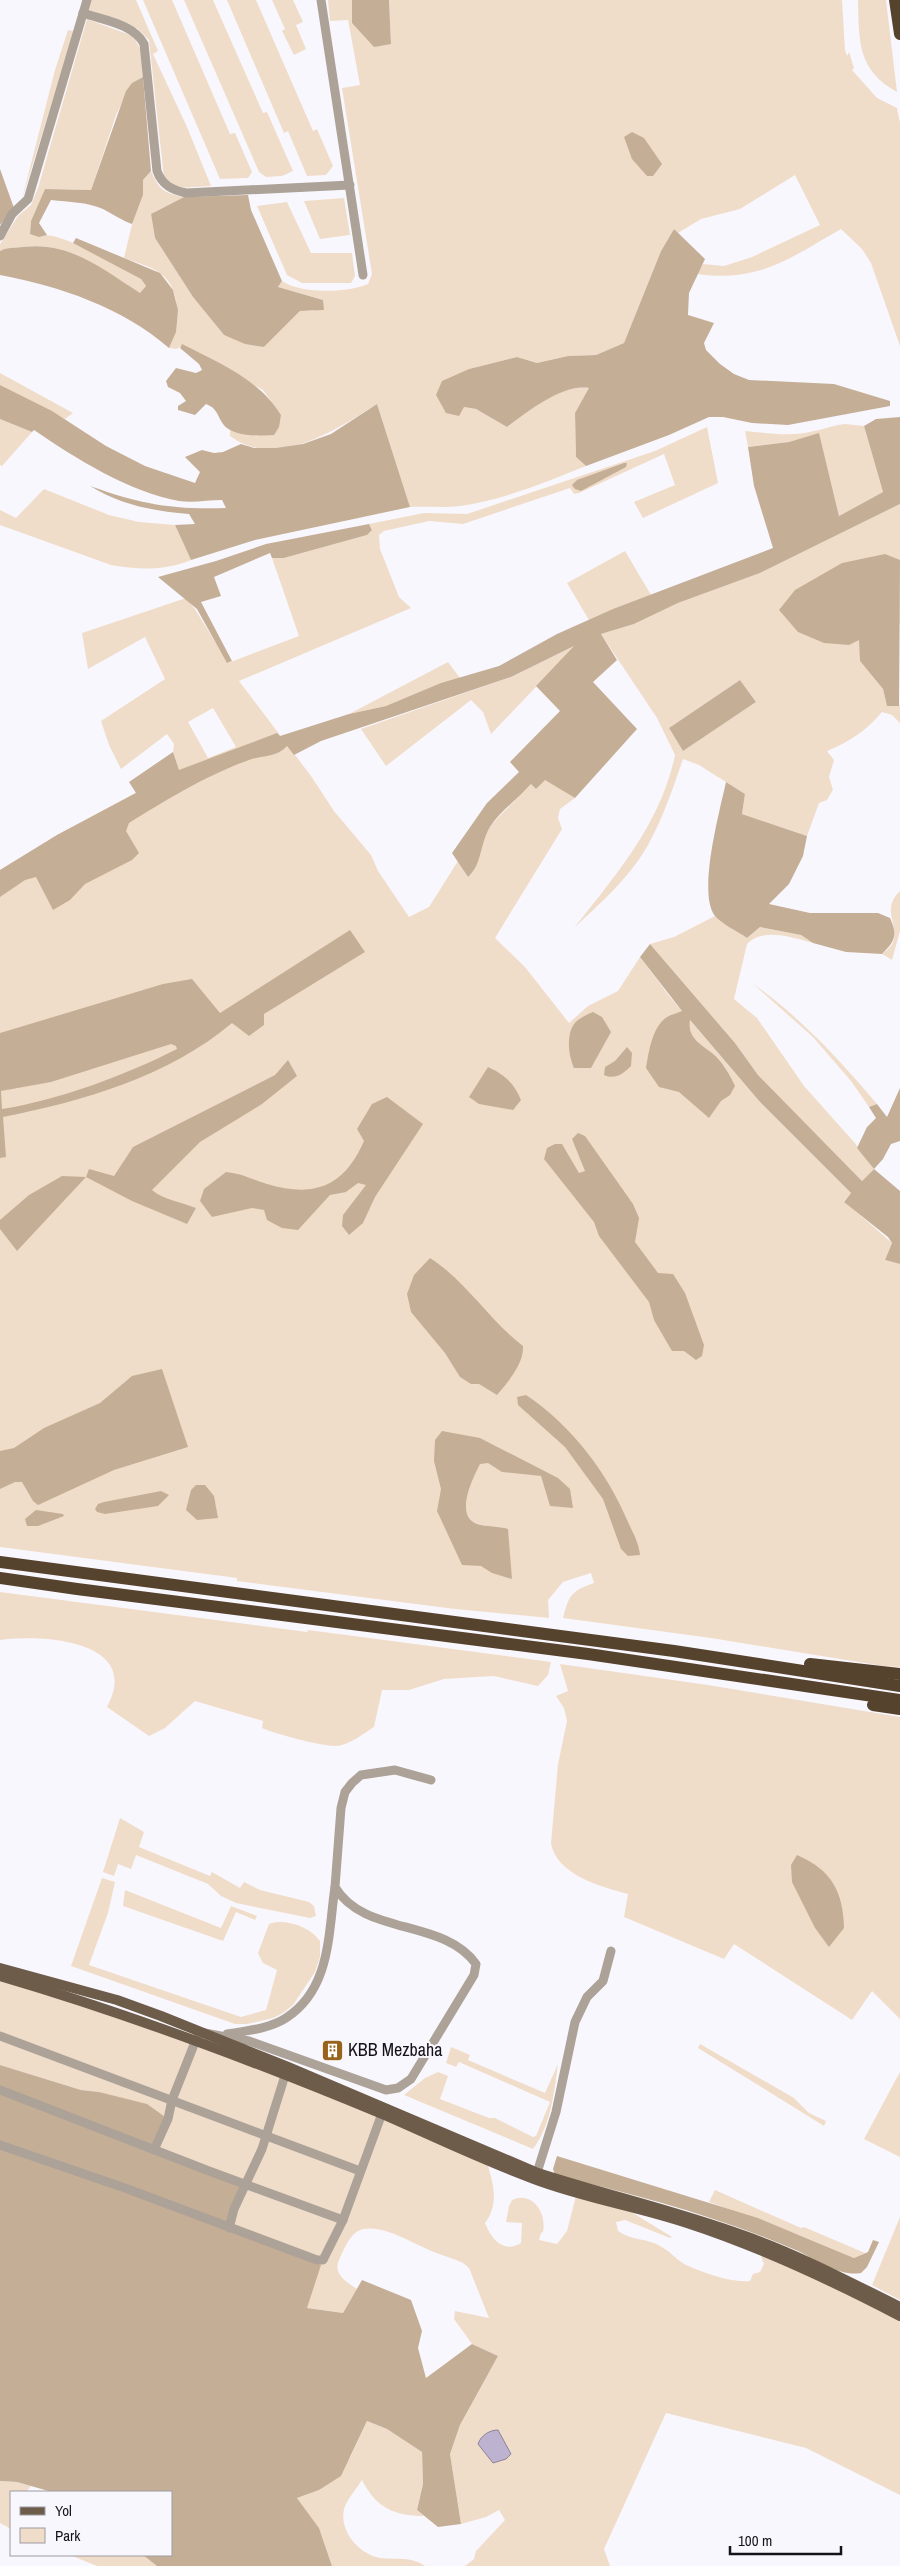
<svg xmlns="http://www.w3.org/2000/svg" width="900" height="2566" viewBox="0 0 900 2566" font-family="'Archivo Narrow',sans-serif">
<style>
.green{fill:#f0ddc9;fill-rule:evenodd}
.forest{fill:#c5ae96;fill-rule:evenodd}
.water{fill:#bdb3d0;stroke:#8b8399}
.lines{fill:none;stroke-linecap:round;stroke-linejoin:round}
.minor{stroke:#aca298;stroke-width:9}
.major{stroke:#6d5c49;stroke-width:10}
.highway{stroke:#56432e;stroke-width:12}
.labels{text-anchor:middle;stroke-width:4;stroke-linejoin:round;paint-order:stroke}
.poi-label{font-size:18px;fill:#151318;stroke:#f9f7fe;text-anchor:start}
</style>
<rect width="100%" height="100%" fill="#f9f7fe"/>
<g class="green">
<polygon points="91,0 136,0 158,51 153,54 187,127 211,186 179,188 164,178 149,40 138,29 87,9"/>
<polygon points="143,0 172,0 230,134 235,133 252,172 248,178 220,179"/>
<polygon points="184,0 213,0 263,113 267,112 293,171 282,176 266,177 259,172"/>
<polygon points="227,0 256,0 313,131 317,129 333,166 326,175 307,176 288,131 284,133"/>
<polygon points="272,0 293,0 303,22 296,25 306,49 294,55 282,31 285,29"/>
<path d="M328 0H352V23L391 43 389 0H842L845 50 847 56 849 52 854 68 852 70 877 98 897 108 900 123V346L871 263 862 249 841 229C790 258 759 283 697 274L703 264 724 266 752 257 820 225 795 175 740 209 701 219 678 233 674 229 661 251 624 343 596 355 568 356 537 363 517 357 469 369 464 407 476 409 507 427C530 410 560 384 590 388L575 413 576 457 586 466C546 482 503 500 460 506 443 508 427 506 410 507L377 404C336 430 276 470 230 436V430L257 436 281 415 263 390 182 345 177 349 169 348C179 325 183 290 160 273 150 266 135 262 124 258L133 220 143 195V180L151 171C159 190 164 193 184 197L151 214 155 238 193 297 224 335 264 347 300 311H313L323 300 278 287 282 281C300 294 348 293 368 284L372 274 342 88 360 85 348 20 330 21Z"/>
<path d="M858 0H886L897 92C857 70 859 41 858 0Z"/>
<path d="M87 19 133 36 141 50 143 77 132 83 116 115 91 190 45 189 31 221 30 233C39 237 45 234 53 236 84 244 113 264 141 279L146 286 140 294C102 269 70 241 23 247 15 248 7 247 0 251V244L18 216 31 205 38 188Z"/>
<polygon points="68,30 74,31 22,199 55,70"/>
<polygon points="344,198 350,235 320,239 304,201"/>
<polygon points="287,202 311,253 352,253 355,276 351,283 302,283 287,275 257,206"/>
<polygon points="0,373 73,413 65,419 0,385"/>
<polygon points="0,419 32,432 2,466 0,465"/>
<path d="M845 424 864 426 883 492 839 516 819 434 789 442 748 447 745 431C768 433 792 437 814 431 825 429 833 425 845 424Z"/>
<path d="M707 427 718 483 643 518 634 502 675 485 664 454 579 493 574 494 570 488 463 524 429 521 384 531 379 535 380 549 399 597 411 608 239 681 311 776 334 811 371 855 378 871 409 917 429 907 458 861 468 877C480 867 476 854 482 841 492 818 515 803 531 784L536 789 545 779 575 798 560 809 558 818 562 829 495 938 525 967 569 1023 588 1006 618 991 640 957 670 997 760 1102 851 1193 844 1201 892 1243 885 1260 900 1264V1667L883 1666 711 1638 563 1618C569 1595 571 1591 594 1583L591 1573 563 1582 548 1600 549 1618 455 1609 237 1581V1578L0 1547V870L57 835 178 770 173 752 174 744 167 734 121 769 109 745 101 721 165 679 145 637 88 669 82 633 186 598 195 609 228 663 299 636 272 558H284L367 535 372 530 369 524 424 513 467 514 655 451ZM213 708 236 747 208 758 188 722Z"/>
<path d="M44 489 109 515 139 522 175 525 191 560C164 571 139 570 111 565L0 525V510L16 518Z"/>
<path d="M900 504V623L860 661 883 689 887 706 900 705V723L892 715 882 712C867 730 849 742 827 751L834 760 829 777 833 790 827 800 819 803 807 836 742 814 745 794 699 765 683 759C673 788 663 818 648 845 630 877 601 903 574 928 616 875 661 823 675 755L657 718 601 634 634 624 678 603 760 573ZM740 680 756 702 683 751 669 728Z"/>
<polygon points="625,551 651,595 589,620 567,583"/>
<polygon points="576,645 491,734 483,712 471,700 386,766 361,729 511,677"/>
<polygon points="448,662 460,678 386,706 349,714"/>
<path d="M900 891V931L892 960 882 954C886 951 891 947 893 942 900 924 880 910 900 891Z"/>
<path d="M715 916 747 938 760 927 801 935 813 943C793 938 763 927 747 944L734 999 757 1018 804 1086 854 1142 874 1169 862 1181 758 1075 735 1043 650 944 674 937Z"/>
<path d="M752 983C801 1018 839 1059 877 1104L869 1107 851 1081 813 1037Z"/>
<path d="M0 1592 307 1632 308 1630 551 1662 548 1675 538 1686 494 1676 444 1679 409 1690H382L374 1727C363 1734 348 1746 335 1746 321 1746 275 1734 262 1728L263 1721 195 1701 165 1728 149 1736 107 1707C143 1640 42 1634 0 1640Z"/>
<path d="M560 1664 708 1685 900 1717V2019L872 1991 852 2020 734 1944 724 1959 624 1917 628 1894C602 1887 556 1875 551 1843L558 1764 567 1721 564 1708 556 1696 568 1691Z"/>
<polygon points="120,1818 144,1832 139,1847 210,1876 212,1872 240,1888 244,1882 260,1890 309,1902 314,1906 316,1916 310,1918 236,1903 221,1896 208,1884 136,1855 131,1869 118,1864 114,1876 103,1872"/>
<path d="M102 1878 115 1882 108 1913 89 1965 241 2017 266 2010 277 1970 263 1963 258 1953 269 1924C285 1918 310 1927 320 1941V1957L315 1972 293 2005 283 2013 273 2018 247 2024H235L71 1966Z"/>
<polygon points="125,1890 221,1928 231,1906 257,1916 255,1920 236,1912 223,1941 123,1906"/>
<path d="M0 1980 196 2040 487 2163C494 2185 499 2204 485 2223 491 2238 503 2254 521 2243L522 2223 506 2222 509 2206 512 2200C533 2190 547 2214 543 2232L541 2233 539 2240 557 2244 567 2231 576 2196 620 2205 672 2237 670 2238 625 2220 616 2222 618 2231C632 2240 640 2238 654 2243 669 2249 675 2259 686 2265 704 2273 731 2283 750 2281L753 2274 760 2272 764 2264 761 2257 763 2251 900 2317V2495L806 2448 666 2413 604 2549 610 2566H465L474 2559 476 2551 505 2520 499 2510 486 2517 461 2524 450 2454 460 2425 498 2356 472 2344 454 2319 455 2311 489 2318 469 2268 463 2263C453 2258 444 2256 434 2252 415 2245 379 2221 358 2231 349 2236 343 2251 339 2260 333 2274 346 2282 357 2289L343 2313 307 2308 154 2150 168 2118 99 2092 81 2090 0 2065Z"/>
<polygon points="700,2044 794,2098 809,2113 826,2121 824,2126 698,2048"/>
<path d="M451 2047 470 2055 468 2060 545 2093 558 2064C554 2093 551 2125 533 2149L404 2095 425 2078 438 2072 448 2076 440 2099 489 2118H495L533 2137 536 2136 550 2102 459 2062 456 2067 446 2063Z"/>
<polygon points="900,2072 900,2157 864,2139"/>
<polygon points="715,2190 801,2228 804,2227 865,2253 854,2258 799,2235 709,2202"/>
<polygon points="900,2217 900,2300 872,2285"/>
<path d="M367 2421 387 2429 422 2452 423 2484 417 2510 424 2516C395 2516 376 2508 362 2480 357 2488 349 2497 345 2506 337 2529 358 2554 380 2558 397 2560 410 2556 425 2566H332L319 2528 297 2498 319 2490 351 2456Z"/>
<polygon points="0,2481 17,2482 31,2486 26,2492 11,2492 11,2529 0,2523"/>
<polygon points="70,2555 143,2555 157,2566 97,2566"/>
</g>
<g class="forest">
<polygon points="352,0 389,0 391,44 374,47 352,23"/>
<path d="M143 77 151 171 143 180V195L132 224C121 220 113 214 103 209 87 202 69 202 51 200L39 223 47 235 39 237 30 234 31 221 45 189 91 190 126 91 132 83Z"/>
<polygon points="632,132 644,138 662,164 653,176 647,176 632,159 624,137"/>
<polygon points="0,169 14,208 0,225"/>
<polygon points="248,195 251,210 282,281 278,287 323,300 324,310 300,311 264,347 245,344 224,335 193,297 155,238 151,214 184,197"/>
<path d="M674 229 705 259 689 293 688 315 714 323 704 343 706 350 720 364 734 374 749 380 834 384 890 401V406L788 425 752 423 723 417H709L669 435 586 466 576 457 575 413 589 388C562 384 529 411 507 427L476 409 464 407 459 416 446 413 436 395 442 381 469 369 517 357 537 363 568 356 596 355 624 343 661 251Z"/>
<path d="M76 238 160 273 173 290 178 310 176 332 169 348C123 308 60 286 0 275V251C7 247 15 248 23 247 70 241 102 269 140 293L146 286 141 279 73 243Z"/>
<path d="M182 344C219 363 259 379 281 415L279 427 274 435C260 436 232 437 223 424 217 415 217 408 206 404L195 415 178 410V406L186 401 180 393 168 387 166 381 176 368 196 373 202 370 199 364 180 348Z"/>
<path d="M0 385 52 411 106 446 145 466 195 483 200 472 185 457 202 450 214 453 223 452 241 444 254 448H276L303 444 331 434 377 404 410 507 255 540 191 560 175 525 195 524 189 514C153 511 121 505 90 486 140 504 173 510 226 508L222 500C209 500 193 503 179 501 129 492 75 458 34 430L32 432 0 419Z"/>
<path d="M900 417V504L760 573 678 603 634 624 601 634 617 660 593 682 637 729 575 798 545 780 536 789 531 784C518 799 500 811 490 827 480 843 482 865 468 877L452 853 487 803 519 772 510 762 560 711 536 686 574 646 511 677 321 741 294 755 287 746C276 758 263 755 249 760 209 774 164 801 129 823L126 831 139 853 132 860 85 884 70 900 53 910 36 877 25 880 0 897V870L57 835 136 793 129 782 173 752 179 770 277 733 280 736 349 714 386 706 441 683 499 666 557 634 613 609 773 548 754 486 748 447 789 442 819 433 839 516 883 492 864 426 876 419Z"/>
<polygon points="624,463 627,463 626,467 581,491 575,489 572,485 577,480"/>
<polygon points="369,524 372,530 367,535 284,558 272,558 270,553 214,577 221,596 201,602 232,661 227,663 197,609 158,577 216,561 266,544"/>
<polygon points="885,554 900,560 899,706 887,706 883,689 860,661 859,640 849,645 824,643 798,632 779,610 795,590 842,563"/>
<polygon points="740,680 756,702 683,751 669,728"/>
<path d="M726 782 745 794 742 814 807 836 803 856 789 884 769 904 810 913H878L890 918C898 935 895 941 882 954L846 952 813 943 801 935 760 927 747 938C737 931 722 924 715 916 697 893 720 810 726 782Z"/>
<path d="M350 930 365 952 264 1014V1025L249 1036 232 1023C168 1077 83 1101 3 1117L6 1157 0 1158V1033L163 984 192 979 220 1013ZM171 1044 176 1046 177 1049C126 1075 59 1100 2 1109L1 1091 51 1082Z"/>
<path d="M650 944 735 1043 758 1075 862 1181 874 1169 857 1148 867 1127 876 1118 869 1107 877 1104 887 1117 900 1088V1141L891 1144 883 1159 874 1169 900 1191V1264L885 1260 892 1243 888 1237 844 1202 851 1193 760 1102 690 1020C687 1037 700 1044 712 1053 722 1061 730 1075 735 1086L730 1095 721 1101 709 1118 679 1092 659 1087 646 1068C649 1051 652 1027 667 1017 672 1014 678 1013 682 1011L640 957Z"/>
<path d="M593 1012 602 1017 611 1032 591 1068H574C568 1055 565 1030 578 1020 582 1017 588 1014 593 1012Z"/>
<path d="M627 1047 632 1053 631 1066C623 1074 615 1080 604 1075L605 1067 615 1061Z"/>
<path d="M288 1060 297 1076 262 1104 200 1142 152 1190C164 1200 181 1202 196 1208L187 1224 132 1201 86 1177 17 1251 0 1229V1220L29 1195 62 1176 86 1177 89 1169 114 1176 133 1147 275 1075Z"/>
<path d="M488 1067C505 1075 514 1083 521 1100L513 1110 479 1104 469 1097Z"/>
<path d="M387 1097 423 1124 375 1197 363 1223 349 1235 342 1226 343 1215 366 1185 358 1183 346 1192 330 1195 298 1230 282 1228 267 1220 264 1210 252 1208 212 1217 200 1201 204 1189 226 1172C244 1174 250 1179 267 1184 314 1198 344 1187 364 1141L357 1129 372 1104Z"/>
<polygon points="578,1133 585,1136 633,1204 639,1218 635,1242 658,1273 673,1274 685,1293 704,1345 702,1356 696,1360 684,1351 672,1351 654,1320 649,1302 599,1236 594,1222 544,1159 547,1148 555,1144 562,1144 579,1173 585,1171 572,1139"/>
<path d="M430 1258C466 1281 489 1320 523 1346 524 1364 508 1382 497 1395L479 1384H471L460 1377 445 1353 411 1312 407 1294 414 1275Z"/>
<polygon points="162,1369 188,1447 114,1470 38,1505 33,1501 22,1482 15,1482 0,1489 0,1451 14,1448 44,1428 100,1403 132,1376"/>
<path d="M526 1395C571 1425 607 1472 628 1522 633 1533 639 1543 640 1555L628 1556 621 1549 603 1499 565 1447 518 1405 517 1397Z"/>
<path d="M442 1431 480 1438 558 1478 570 1489 573 1508 550 1506 541 1476 502 1472 488 1463 480 1464C473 1478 454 1515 477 1524 486 1527 499 1526 508 1529L512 1579 492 1573 481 1566 462 1565 437 1511 441 1489 434 1461 435 1440Z"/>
<polygon points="196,1485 205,1485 214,1496 218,1518 197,1520 186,1510 191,1490"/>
<polygon points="161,1491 169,1495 158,1506 105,1514 97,1512 95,1509 98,1504 104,1502"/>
<polygon points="36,1510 63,1514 64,1516 38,1526 27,1526 25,1519"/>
<path d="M797 1855C832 1870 843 1892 844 1928L829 1947 815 1928 792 1882 791 1865Z"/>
<polygon points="0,2065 81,2090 99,2092 147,2104 168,2119 154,2150 245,2184 229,2228 321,2265 307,2308 343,2313 362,2280 411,2300 422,2331 418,2348 426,2378 472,2344 498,2356 460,2425 450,2454 461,2524 438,2527 417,2510 423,2484 422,2452 387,2429 367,2421 341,2476 319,2490 297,2498 319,2528 332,2566 157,2566 143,2555 171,2555 171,2492 52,2492 17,2482 0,2481"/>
<path d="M557 2156 758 2218 854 2258 868 2252 873 2240 879 2242 867 2267 861 2273C841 2277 816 2260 798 2251 720 2217 637 2195 555 2175L553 2169Z"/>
</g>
<path class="water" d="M498 2430 511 2454 506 2459 493 2463 478 2444C481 2435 490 2430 498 2430Z"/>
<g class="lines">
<g class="minor">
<polyline points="321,0 363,275"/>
<path d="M83 13C103 20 134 24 144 44L157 171C162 185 172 190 186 193L350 185"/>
<polyline points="0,236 12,214 28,199 87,0"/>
<path d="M227 2034C245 2031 269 2029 286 2018 331 1989 328 1934 335 1887"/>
<polyline points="0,2036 360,2171"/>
<polyline points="0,2090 209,2171 343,2220"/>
<polyline points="0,2145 125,2188 317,2260 323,2260 343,2220 384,2108"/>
<path d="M154 2150 168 2119 172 2100 199 2032 249 2041 386 2090 398 2088 411 2079 474 1975 476 1964C443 1918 364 1936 335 1887L341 1808 345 1792 352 1783 361 1775 395 1770 431 1780"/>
<polyline points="535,2179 556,2112 575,2022 587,1997 603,1981 611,1951"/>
<polyline points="229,2228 234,2209 262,2149 287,2069"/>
</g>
<g class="major">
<path d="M0 1968 117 2000 161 2016 288 2067 538 2173C606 2195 677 2211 745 2236 799 2255 849 2282 900 2307"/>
<path d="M0 1976C130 2014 257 2062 382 2114 433 2136 482 2160 534 2179 584 2198 636 2206 687 2223 761 2247 831 2280 900 2316"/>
</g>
<g class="highway">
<polyline points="895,0 900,34"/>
<polyline points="0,1562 674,1651 900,1686"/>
<polyline points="0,1578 77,1589 588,1654 900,1700"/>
<polyline points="810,1664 900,1674"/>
<polyline points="873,1705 900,1709"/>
</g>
</g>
<defs>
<symbol id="building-square" viewBox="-11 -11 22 22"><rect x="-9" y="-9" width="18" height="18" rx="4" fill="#98631a" stroke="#f9f7fe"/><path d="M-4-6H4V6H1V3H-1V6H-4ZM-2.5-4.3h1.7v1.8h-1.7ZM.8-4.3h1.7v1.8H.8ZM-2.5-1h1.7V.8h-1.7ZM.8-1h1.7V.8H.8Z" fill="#fff"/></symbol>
</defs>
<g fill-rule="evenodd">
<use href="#building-square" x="320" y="2038" width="25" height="25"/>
</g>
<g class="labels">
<g class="poi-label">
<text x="348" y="2056">KBB Mezbaha</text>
</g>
</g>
<rect x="10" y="2491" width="162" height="65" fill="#f9f7fe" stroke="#9e9ca2"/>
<rect x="20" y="2507" width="25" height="8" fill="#6d5c49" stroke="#9e9ca2"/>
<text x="55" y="2516" font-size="15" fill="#151318">Yol</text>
<rect x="20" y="2528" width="25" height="15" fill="#f0ddc9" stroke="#9e9ca2"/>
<text x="55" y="2541" font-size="15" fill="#151318">Park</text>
<path d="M730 2546v8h111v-8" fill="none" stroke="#151318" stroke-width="2.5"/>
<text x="738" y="2546" font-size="15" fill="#151318" stroke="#f9f7fe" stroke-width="4" paint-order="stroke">100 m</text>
</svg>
